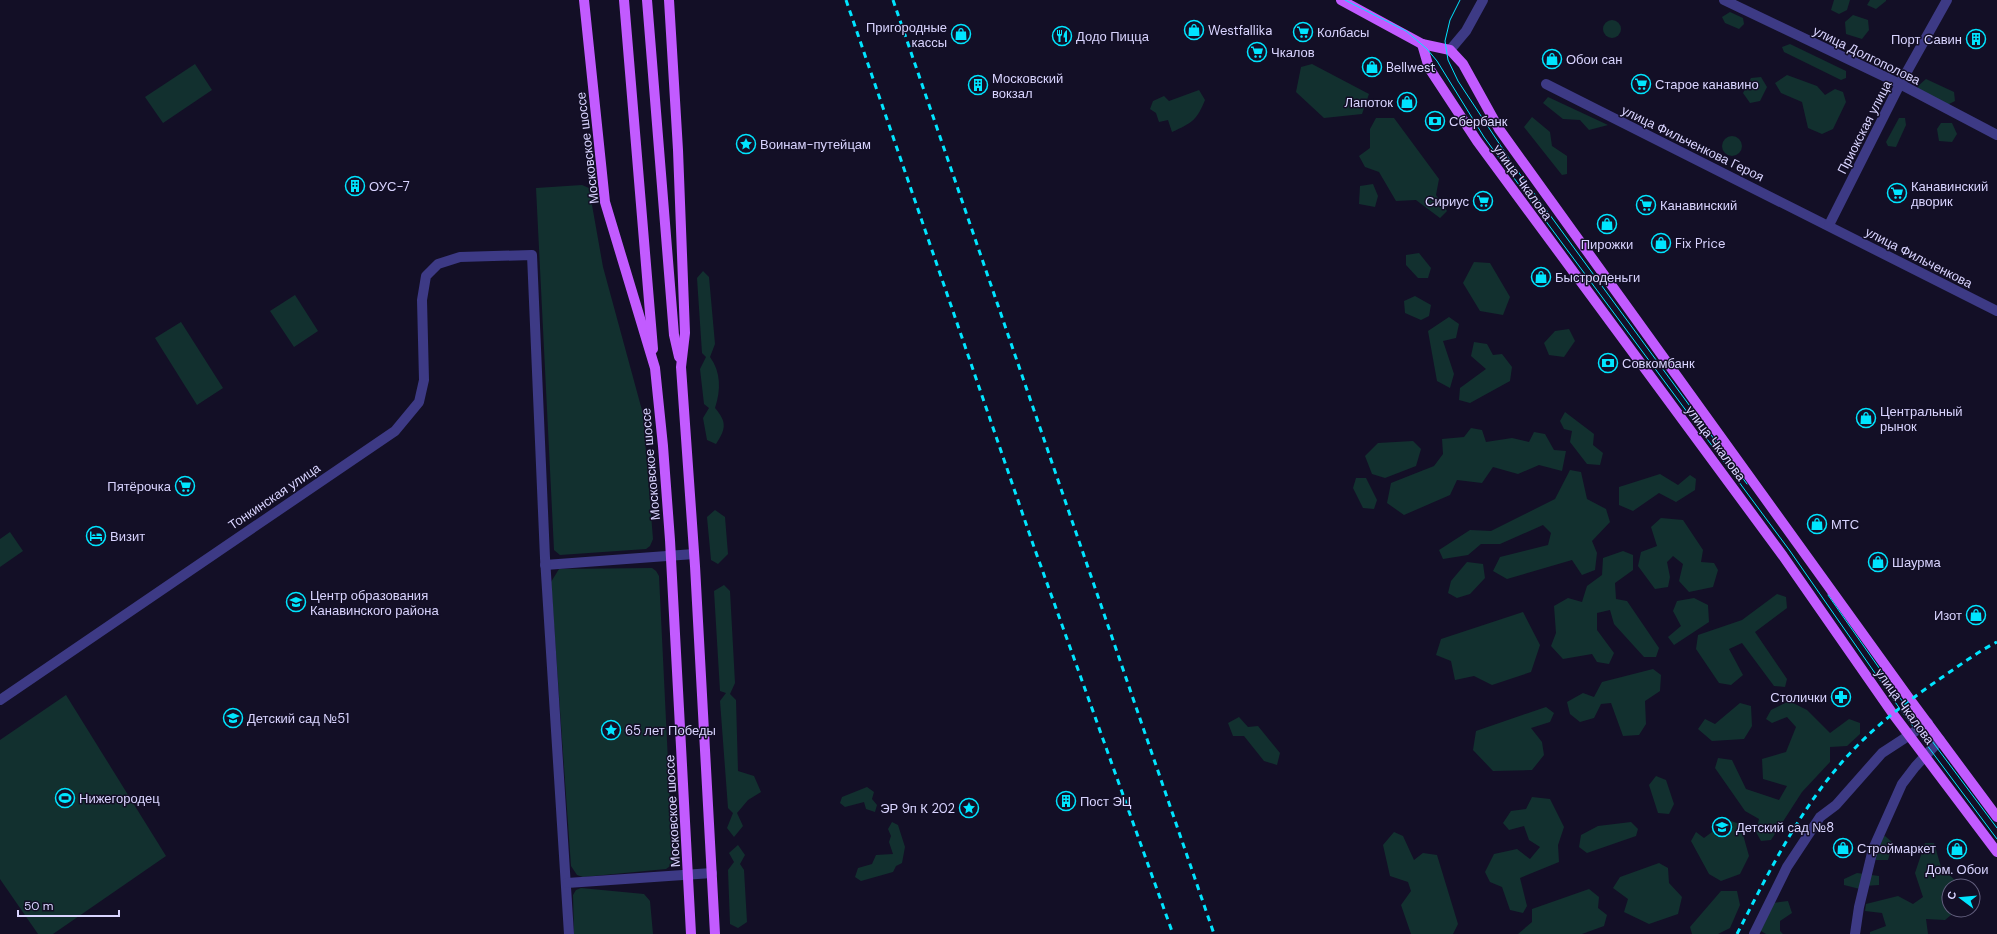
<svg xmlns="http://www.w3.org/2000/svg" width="1997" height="934" viewBox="0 0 1997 934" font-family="'DM Sans',sans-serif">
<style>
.green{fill:#12302f}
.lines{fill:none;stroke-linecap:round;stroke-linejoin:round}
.minor{stroke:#3d3a85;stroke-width:10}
.major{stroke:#c25bff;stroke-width:10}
.tram{stroke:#00e5ff;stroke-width:1}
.rail{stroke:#00e5ff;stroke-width:3;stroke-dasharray:6 5;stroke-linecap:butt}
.labels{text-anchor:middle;stroke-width:3;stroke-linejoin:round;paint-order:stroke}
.poi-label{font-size:13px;fill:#d9d4ff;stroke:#130f26;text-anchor:start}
.street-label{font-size:13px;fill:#d9d4ff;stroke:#130f26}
</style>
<rect width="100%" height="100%" fill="#130f26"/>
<g class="green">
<polygon points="1834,0 1850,0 1847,10 1839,14 1831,10"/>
<polygon points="1870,0 1886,0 1886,1 1876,9 1867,5"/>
<polygon points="1730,12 1743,18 1744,24 1739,29 1725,23 1722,17"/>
<polygon points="1853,15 1868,20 1869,30 1862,39 1846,34 1845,22"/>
<circle cx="1612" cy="29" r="9"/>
<polygon points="1790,44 1846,71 1846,78 1841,80 1784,52 1782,47"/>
<polygon points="195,64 212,90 163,123 145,97"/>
<polygon points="1312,64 1369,94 1362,114 1324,118 1296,92 1301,67"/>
<polygon points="1787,75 1817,86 1825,95 1835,89 1843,92 1846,102 1833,129 1822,134 1808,128 1802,102 1781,93 1775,83"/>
<polygon points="1761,77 1767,87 1760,101 1750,103 1743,93 1751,78"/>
<polygon points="1926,79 1954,92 1955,101 1945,106 1918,92 1918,86"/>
<path d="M1199 90 1205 100C1197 120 1192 123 1172 132L1168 120 1159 122 1156 113 1150 109 1153 101 1164 96 1169 101Z"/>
<polygon points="1548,97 1608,125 1589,130 1580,120 1563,119 1543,103"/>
<polygon points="1532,117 1550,132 1552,146 1567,156 1567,174 1562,175 1524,127"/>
<polygon points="1376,118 1394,118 1439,179 1436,195 1447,211 1440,218 1416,200 1396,201 1379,172 1365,167 1359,156 1370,148 1370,129"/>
<polygon points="1899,118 1905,118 1906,125 1896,147 1888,146 1886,142"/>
<polygon points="1941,123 1952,123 1957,134 1952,142 1939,141 1937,129"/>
<circle cx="1732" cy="146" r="10"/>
<polygon points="1373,184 1378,196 1375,207 1359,204 1360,186"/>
<polygon points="582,185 589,188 603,267 643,414 653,539 650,546 646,549 560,555 554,550 536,188"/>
<polygon points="1419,253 1431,268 1428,278 1418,278 1406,265 1406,255"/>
<polygon points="1474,262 1490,263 1510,297 1503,315 1480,311 1463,283"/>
<path d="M703 271 709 277 715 344 710 357C721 372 721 390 715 408 727 422 726 429 716 444L707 440 703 418 709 408 704 404 700 369 706 357 702 353 697 278Z"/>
<polygon points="295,295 318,331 294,347 270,311"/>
<polygon points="1415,296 1431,305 1429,316 1421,320 1405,313 1404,301"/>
<polygon points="1449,317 1459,324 1456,338 1443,341 1454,374 1450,388 1437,381 1428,331"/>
<polygon points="181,322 223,388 197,405 155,338"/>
<polygon points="1569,329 1575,341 1564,357 1549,355 1544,343 1555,331"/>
<polygon points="1474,342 1487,344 1493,355 1502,354 1512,367 1510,381 1470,403 1459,400 1460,388 1486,369 1471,356"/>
<polygon points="1565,412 1594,434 1593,445 1603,453 1600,465 1587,464 1570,442 1572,431 1564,429 1560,421"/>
<polygon points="1471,428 1482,430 1486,442 1512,438 1529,442 1534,432 1545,434 1554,450 1566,451 1562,471 1539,465 1518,474 1493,467 1482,483 1457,480 1450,495 1404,515 1387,503 1391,483 1434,466 1443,454 1442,439 1464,437"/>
<polygon points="1413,441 1421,449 1416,466 1385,478 1372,474 1365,456 1378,443"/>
<polygon points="1570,470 1581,472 1587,499 1606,509 1610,522 1592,541 1597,553 1595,570 1582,575 1572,560 1507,579 1493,571 1500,557 1548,545 1551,533 1543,525 1500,544 1481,544 1468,555 1443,559 1439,550 1470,530 1491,531 1555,499"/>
<polygon points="1660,474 1678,485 1690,475 1696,479 1695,490 1676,502 1659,493 1633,511 1619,505 1619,487"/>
<polygon points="1356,478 1366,478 1377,500 1374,509 1363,508 1353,488"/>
<polygon points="715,510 725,517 728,554 718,564 711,560 707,517"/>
<polygon points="1661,518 1683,520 1703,550 1701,562 1714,563 1718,570 1713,587 1689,592 1679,581 1683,564 1673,556 1667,562 1670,577 1668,587 1655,589 1638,566 1641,552 1657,546 1651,527"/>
<polygon points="10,532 23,551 0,567 0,539"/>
<polygon points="1623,551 1633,555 1633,570 1615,583 1616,599 1627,601 1659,648 1656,657 1644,657 1614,624 1610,610 1597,613 1597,630 1614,653 1609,664 1597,662 1592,654 1563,659 1551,646 1556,633 1554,606 1568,598 1582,602 1587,586 1602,575 1603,558"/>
<polygon points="1467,562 1483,564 1485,578 1470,594 1457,598 1448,593 1451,581"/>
<polygon points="652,568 656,571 659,576 673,864 666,869 583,877 577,875 571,866 551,582 559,569"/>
<polygon points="724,585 730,591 735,683 730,694 736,700 738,771 754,776 761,792 748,800 737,813 743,826 734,837 727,828 733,813 728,808 720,701 726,693 720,691 714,591"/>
<polygon points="1777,594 1786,597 1787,608 1755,632 1787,679 1785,687 1774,686 1742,643 1729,649 1743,675 1731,685 1719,683 1696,649 1698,635 1742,620"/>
<polygon points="1694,598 1708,605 1709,622 1674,645 1668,637 1681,626 1673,611 1677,601"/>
<polygon points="1523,612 1540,645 1531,672 1492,685 1474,676 1455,680 1451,661 1436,655 1441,639"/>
<polygon points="1653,669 1661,675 1660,691 1645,701 1646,724 1639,735 1623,736 1611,703 1601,704 1594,718 1580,722 1570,714 1567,702 1583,693 1594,697 1602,682"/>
<polygon points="66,695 166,856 53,934 38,934 0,879 0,740"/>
<polygon points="1789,701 1807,710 1830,733 1849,719 1860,723 1860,734 1847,746 1830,747 1830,762 1802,792 1771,840 1761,841 1756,832 1759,819 1745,811 1715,768 1718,758 1732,760 1746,789 1779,800 1787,786 1763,779 1762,759 1786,752 1796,727 1787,717 1772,723 1766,719 1771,710"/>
<polygon points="1740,703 1751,706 1752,726 1744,739 1712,741 1698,729 1705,719 1715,724"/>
<polygon points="1546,707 1554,713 1550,722 1531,728 1542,742 1544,755 1532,770 1493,771 1473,750 1476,731"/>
<polygon points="1239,717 1248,727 1258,726 1280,753 1277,765 1264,761 1244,736 1233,736 1228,723"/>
<polygon points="1656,776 1666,780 1674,804 1669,814 1658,813 1649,785"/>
<polygon points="867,787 874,792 872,799 877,805 875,812 866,809 864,802 845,807 840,803 842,797"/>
<polygon points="1532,797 1550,799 1564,827 1558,845 1559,862 1520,878 1527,906 1523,913 1510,910 1502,887 1490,882 1485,872 1494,854 1517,849 1530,859 1540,847 1529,840 1524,826 1509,830 1503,823 1511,811 1526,809"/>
<polygon points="1728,820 1740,824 1749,856 1740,874 1721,881 1709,874 1691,841 1696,832 1704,838"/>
<polygon points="892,822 898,825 905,847 902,863 896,866 893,872 861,881 855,877 858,868 872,864 876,855 893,854 889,842 891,836 888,829"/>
<polygon points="1631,822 1638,829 1636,836 1587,853 1579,847 1581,835 1598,826"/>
<polygon points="1394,832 1403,836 1414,860 1423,853 1437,855 1458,924 1453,934 1411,934 1401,905 1411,891 1408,882 1390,876 1383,845"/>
<polygon points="1885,836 1893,843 1888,860 1876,860 1869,854 1875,837"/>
<polygon points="1925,843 1934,843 1941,867 1960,885 1949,886 1949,910 1957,910 1945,920 1926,919 1928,934 1870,934 1870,932 1886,926 1882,913 1865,911 1866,904 1898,896 1913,904 1923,897 1915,873"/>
<polygon points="738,845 745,855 740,864 744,870 747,922 738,928 730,924 728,870 734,862 729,853"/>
<polygon points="1659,863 1668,868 1669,883 1682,897 1678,914 1649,924 1624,912 1628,899 1613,888 1620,877"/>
<polygon points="1857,873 1879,876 1879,885 1864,886 1860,889 1844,885 1844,879"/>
<polygon points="581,888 644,894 650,901 653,934 574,934 573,895 576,890"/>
<polygon points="1589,889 1599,897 1598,908 1607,915 1604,926 1582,934 1518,934 1532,922 1532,909"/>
<polygon points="1721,891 1737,891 1740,905 1730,928 1718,934 1692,934 1690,927"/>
<polygon points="1788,901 1792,913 1780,921 1780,931 1783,934 1766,934 1759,930 1773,903"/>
</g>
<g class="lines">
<g class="minor">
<polyline points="1724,0 1900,84 1997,135"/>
<polyline points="1450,50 1466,31 1483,0"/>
<polyline points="1546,84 1997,311"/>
<polyline points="1829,225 1900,84 1947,0"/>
<polyline points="545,565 694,554"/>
<polyline points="0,700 395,431 419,402 424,380 422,300 426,276 438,264 460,257 532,255 545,558 569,934"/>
<polyline points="567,883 712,873"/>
<polyline points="1754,934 1787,867 1820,817 1836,805 1882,753 1928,723"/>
<polyline points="1855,934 1859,907 1873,849 1902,784 1915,767 1940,740"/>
</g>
<g class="major">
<polyline points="584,0 605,202 655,368 663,446 670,540 691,934"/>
<polyline points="624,0 653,349"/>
<polyline points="647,0 674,335 679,357"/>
<polyline points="669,0 678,150 685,333 681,367 695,566 715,934"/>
<polyline points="1341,0 1422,44 1450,50 1463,64 1499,129 1522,161 1911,701 1997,817"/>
<polyline points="1422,44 1429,68 1477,141 1783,556 1893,714 1997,852"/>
</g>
<g class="tram">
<polyline points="1345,0 1406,31 1427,49 1437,61 1484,137 1508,170 1790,551 1900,709 1997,839"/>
<polyline points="1460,0 1450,20 1445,41 1448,60 1458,81 1514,166 1747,484"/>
<polyline points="1828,595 1905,705 1997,828"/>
</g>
<g class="rail">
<polyline points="846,0 1034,547 1173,934"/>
<polyline points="893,0 1214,934"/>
<path d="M1737 934C1771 868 1804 800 1856 747 1881 721 1911 699 1941 678 1959 666 1977 652 1997 642"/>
</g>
</g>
<defs>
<symbol id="shop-ring" viewBox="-11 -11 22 22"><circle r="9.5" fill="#130f26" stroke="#00e5ff" stroke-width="1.5"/><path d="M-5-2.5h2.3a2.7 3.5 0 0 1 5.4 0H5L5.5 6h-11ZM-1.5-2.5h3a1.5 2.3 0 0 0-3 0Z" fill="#00e5ff"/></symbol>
<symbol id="supermarket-ring" viewBox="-11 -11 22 22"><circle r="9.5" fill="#130f26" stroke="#00e5ff" stroke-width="1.5"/><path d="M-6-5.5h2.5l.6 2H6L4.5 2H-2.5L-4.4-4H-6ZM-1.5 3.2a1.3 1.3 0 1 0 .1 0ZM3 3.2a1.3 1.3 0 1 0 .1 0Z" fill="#00e5ff"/></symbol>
<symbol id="restaurant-ring" viewBox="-11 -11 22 22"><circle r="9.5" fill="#130f26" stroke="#00e5ff" stroke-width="1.5"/><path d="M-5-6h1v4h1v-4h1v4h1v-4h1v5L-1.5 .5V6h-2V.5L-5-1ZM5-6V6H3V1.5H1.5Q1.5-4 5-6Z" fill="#00e5ff"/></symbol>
<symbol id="building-ring" viewBox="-11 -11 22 22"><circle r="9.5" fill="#130f26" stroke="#00e5ff" stroke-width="1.5"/><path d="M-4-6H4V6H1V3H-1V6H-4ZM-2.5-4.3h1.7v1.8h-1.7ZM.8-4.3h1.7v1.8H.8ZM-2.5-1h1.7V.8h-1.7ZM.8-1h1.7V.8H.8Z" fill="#00e5ff"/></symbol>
<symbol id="bank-ring" viewBox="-11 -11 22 22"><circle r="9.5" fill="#130f26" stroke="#00e5ff" stroke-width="1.5"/><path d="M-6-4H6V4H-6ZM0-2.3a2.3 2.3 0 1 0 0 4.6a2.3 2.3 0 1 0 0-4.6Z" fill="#00e5ff"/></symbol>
<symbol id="sight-ring" viewBox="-11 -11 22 22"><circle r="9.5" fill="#130f26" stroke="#00e5ff" stroke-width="1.5"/><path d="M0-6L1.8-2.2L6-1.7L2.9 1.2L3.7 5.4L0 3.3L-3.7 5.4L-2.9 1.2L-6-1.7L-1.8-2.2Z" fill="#00e5ff"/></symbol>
<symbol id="hotel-ring" viewBox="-11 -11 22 22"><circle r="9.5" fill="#130f26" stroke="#00e5ff" stroke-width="1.5"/><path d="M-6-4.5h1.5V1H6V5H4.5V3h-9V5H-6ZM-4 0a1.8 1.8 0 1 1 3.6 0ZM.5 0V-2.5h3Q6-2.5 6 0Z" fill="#00e5ff"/></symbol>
<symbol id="school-ring" viewBox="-11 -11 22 22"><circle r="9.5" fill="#130f26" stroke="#00e5ff" stroke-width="1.5"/><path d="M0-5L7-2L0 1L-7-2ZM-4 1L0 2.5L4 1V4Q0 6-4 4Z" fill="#00e5ff"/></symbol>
<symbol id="pharmacy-ring" viewBox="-11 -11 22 22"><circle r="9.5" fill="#130f26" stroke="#00e5ff" stroke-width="1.5"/><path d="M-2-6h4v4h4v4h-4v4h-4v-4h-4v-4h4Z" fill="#00e5ff"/></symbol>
<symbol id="stadium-ring" viewBox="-11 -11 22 22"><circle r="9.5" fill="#130f26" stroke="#00e5ff" stroke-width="1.5"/><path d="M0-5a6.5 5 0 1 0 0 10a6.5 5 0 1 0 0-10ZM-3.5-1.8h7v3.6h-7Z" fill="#00e5ff"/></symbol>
</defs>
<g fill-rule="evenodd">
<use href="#shop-ring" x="1183" y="19" width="22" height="22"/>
<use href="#supermarket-ring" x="1292" y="21" width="22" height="22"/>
<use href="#shop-ring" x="950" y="23" width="22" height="22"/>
<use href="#restaurant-ring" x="1051" y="25" width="22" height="22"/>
<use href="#building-ring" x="1965" y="28" width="22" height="22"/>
<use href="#supermarket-ring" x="1246" y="41" width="22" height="22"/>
<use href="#shop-ring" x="1541" y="48" width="22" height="22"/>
<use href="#shop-ring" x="1361" y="56" width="22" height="22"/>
<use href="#supermarket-ring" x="1630" y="73" width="22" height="22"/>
<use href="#building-ring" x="967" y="74" width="22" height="22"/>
<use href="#shop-ring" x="1396" y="91" width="22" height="22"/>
<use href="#bank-ring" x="1424" y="110" width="22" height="22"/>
<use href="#sight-ring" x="735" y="133" width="22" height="22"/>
<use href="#building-ring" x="344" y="175" width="22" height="22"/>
<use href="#supermarket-ring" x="1886" y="182" width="22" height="22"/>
<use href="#supermarket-ring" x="1472" y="190" width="22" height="22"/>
<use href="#supermarket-ring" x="1635" y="194" width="22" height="22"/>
<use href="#shop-ring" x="1596" y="213" width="22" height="22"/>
<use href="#shop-ring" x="1650" y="232" width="22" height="22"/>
<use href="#shop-ring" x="1530" y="266" width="22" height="22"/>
<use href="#bank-ring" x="1597" y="352" width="22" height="22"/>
<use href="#shop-ring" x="1855" y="407" width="22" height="22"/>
<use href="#supermarket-ring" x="174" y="475" width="22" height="22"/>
<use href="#shop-ring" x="1806" y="513" width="22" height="22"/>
<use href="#hotel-ring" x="85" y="525" width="22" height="22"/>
<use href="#shop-ring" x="1867" y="551" width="22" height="22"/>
<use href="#school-ring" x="285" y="591" width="22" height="22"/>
<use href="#shop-ring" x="1965" y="604" width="22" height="22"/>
<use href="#pharmacy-ring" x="1830" y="686" width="22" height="22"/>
<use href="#school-ring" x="222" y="707" width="22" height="22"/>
<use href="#sight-ring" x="600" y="719" width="22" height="22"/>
<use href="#stadium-ring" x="54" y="787" width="22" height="22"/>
<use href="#building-ring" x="1055" y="790" width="22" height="22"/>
<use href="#sight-ring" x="958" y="797" width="22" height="22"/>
<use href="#school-ring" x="1711" y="816" width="22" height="22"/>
<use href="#shop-ring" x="1832" y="837" width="22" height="22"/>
<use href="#shop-ring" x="1946" y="838" width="22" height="22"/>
</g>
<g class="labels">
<g class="poi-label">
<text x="947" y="32" text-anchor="end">Пригородные<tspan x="947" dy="15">кассы</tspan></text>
<text x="1208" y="35">Westfallika</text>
<text x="1317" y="37">Колбасы</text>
<text x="1076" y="41">Додо Пицца</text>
<text x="1962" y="44" text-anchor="end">Порт Савин</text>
<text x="1271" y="57">Чкалов</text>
<text x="1566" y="64">Обои сан</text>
<text x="1386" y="72">Bellwest</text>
<text x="992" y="83">Московский<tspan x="992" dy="15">вокзал</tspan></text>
<text x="1655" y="89">Старое канавино</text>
<text x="1393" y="107" text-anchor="end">Лапоток</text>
<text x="1449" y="126">Сбербанк</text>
<text x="760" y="149">Воинам-путейцам</text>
<text x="369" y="191">ОУС-7</text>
<text x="1911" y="191">Канавинский<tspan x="1911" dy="15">дворик</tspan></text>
<text x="1469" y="206" text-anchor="end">Сириус</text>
<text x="1660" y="210">Канавинский</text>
<text x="1675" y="248">Fix Price</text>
<text x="1607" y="249" text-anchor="middle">Пирожки</text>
<text x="1555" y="282">Быстроденьги</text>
<text x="1622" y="368">Совкомбанк</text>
<text x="1880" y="416">Центральный<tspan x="1880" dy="15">рынок</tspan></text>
<text x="171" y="491" text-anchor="end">Пятёрочка</text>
<text x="1831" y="529">МТС</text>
<text x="110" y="541">Визит</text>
<text x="1892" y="567">Шаурма</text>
<text x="310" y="600">Центр образования<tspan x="310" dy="15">Канавинского района</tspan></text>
<text x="1962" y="620" text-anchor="end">Изот</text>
<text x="1827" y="702" text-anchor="end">Столички</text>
<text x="247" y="723">Детский сад №51</text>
<text x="625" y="735">65 лет Победы</text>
<text x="79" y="803">Нижегородец</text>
<text x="1080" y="806">Пост ЭЦ</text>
<text x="955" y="813" text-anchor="end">ЭР 9п К 202</text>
<text x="1736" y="832">Детский сад №8</text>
<text x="1857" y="853">Строймаркет</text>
<text x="1957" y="874" text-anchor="middle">Дом. Обои</text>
</g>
<g class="street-label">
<text transform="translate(1867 55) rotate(26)" y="5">улица Долгополова</text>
<text transform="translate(1864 127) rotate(-63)" y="5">Приокская улица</text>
<text transform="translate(1693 143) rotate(26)" y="5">улица Фильченкова Героя</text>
<text transform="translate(587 148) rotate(-97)" y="5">Московское шоссе</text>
<text transform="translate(1523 182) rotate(54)" y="5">улица Чкалова</text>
<text transform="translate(1919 257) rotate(27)" y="5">улица Фильченкова</text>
<text transform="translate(1716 443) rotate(53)" y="5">улица Чкалова</text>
<text transform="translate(650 464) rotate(-95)" y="5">Московское шоссе</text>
<text transform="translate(274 496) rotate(-34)" y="5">Тонкинская улица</text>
<text transform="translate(1905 706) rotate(54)" y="5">улица Чкалова</text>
<text transform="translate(672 811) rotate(-93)" y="5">Московское шоссе</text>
</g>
</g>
<g transform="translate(1961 898) rotate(286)"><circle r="19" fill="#130f26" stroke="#625e7d"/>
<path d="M0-3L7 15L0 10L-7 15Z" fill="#00e5ff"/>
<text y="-6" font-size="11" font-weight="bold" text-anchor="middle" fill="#d9d4ff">С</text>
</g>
<path d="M18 910v6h101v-6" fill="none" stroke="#d9d4ff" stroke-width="2"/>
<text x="24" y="910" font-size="12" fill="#d9d4ff" stroke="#130f26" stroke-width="3" paint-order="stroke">50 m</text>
</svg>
